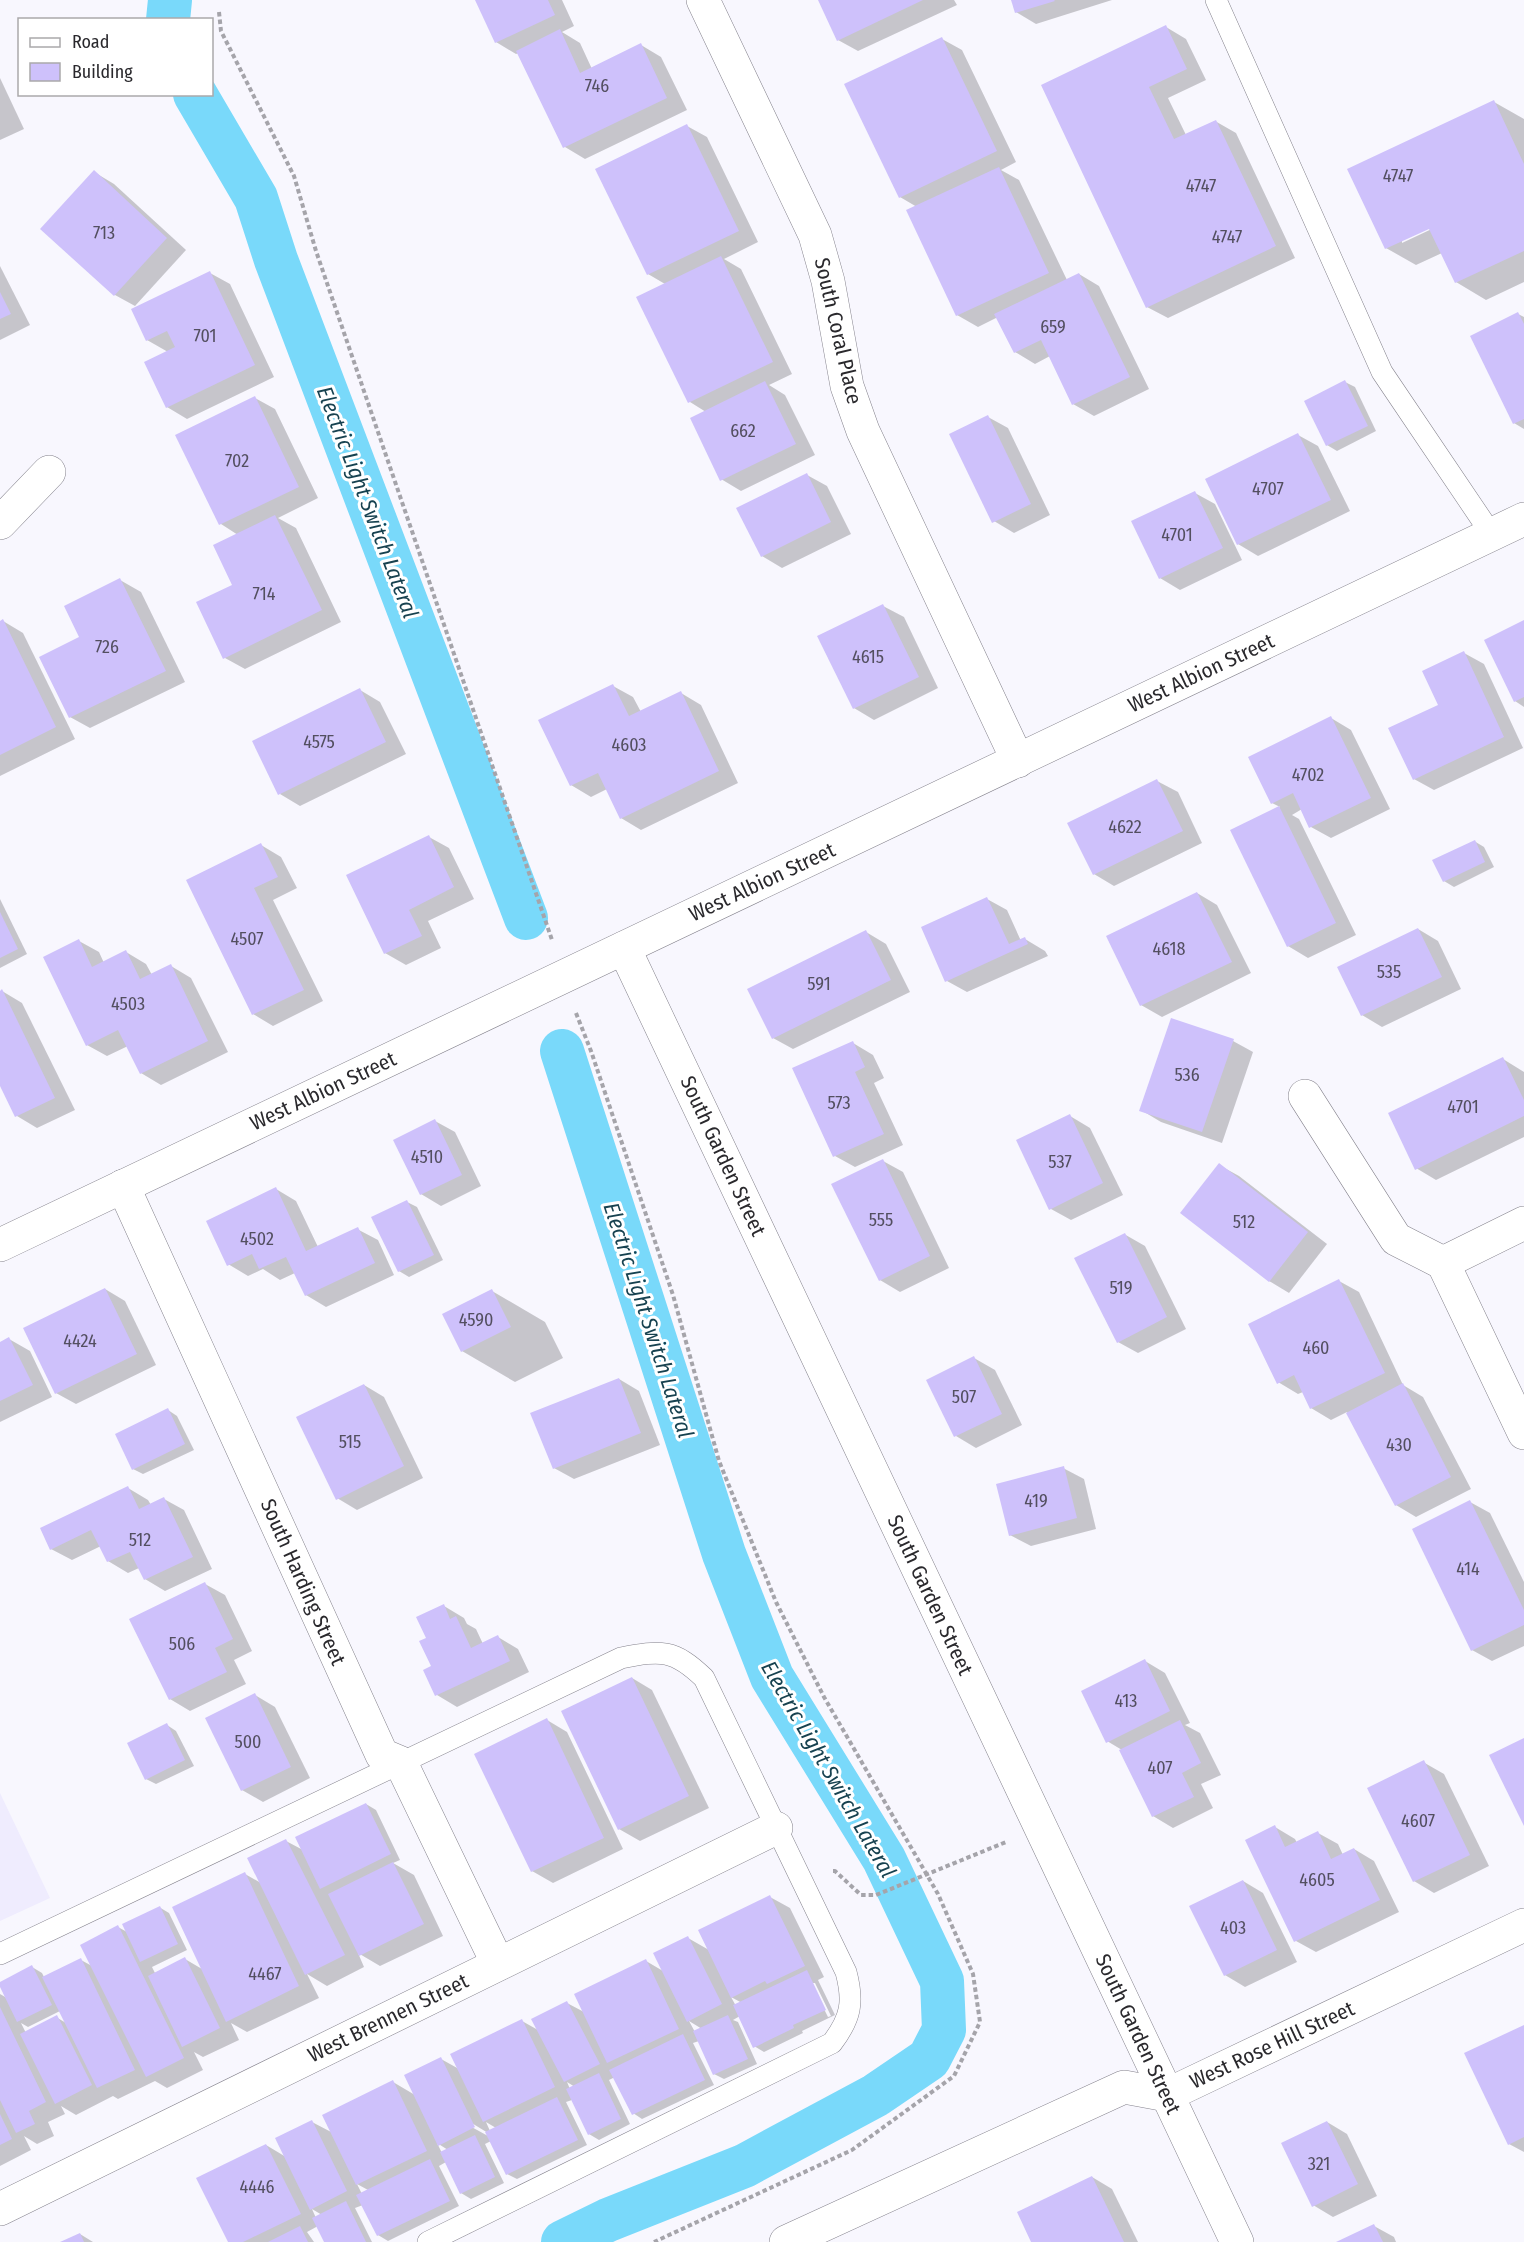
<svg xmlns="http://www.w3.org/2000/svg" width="1524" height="2242" viewBox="0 0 1524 2242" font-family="'Fira Sans Condensed',sans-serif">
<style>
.built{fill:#efecfe}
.shadow{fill:#0003;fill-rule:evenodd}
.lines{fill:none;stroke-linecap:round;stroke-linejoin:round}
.canal{stroke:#79d9fa;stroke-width:44}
.building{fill:#cec1fb}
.lane-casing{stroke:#85838d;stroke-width:22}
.street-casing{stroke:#85838d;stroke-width:34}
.path{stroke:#a5a4aa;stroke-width:4;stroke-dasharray:4.5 3;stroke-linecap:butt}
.lane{stroke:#fff;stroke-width:21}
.street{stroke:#fff;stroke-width:33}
.labels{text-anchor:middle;stroke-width:6;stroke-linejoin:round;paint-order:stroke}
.number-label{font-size:18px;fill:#534f60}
.street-label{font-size:21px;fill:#2a292d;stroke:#fff}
.water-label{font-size:22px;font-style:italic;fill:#174250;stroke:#fff}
</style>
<rect width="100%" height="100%" fill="#f8f7fe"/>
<polygon class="built" points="0,1793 50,1898 0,1921"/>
<g class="shadow">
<polygon points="476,0 562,0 574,26 562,32 580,43 592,69 641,45 661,57 687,110 585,159 565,147 519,53 516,54 496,42"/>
<polygon points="819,0 954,0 957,5 858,51 838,40"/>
<polygon points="1012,0 1112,0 1036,24 1016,12"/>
<polygon points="1166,27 1186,39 1206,80 1168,98 1186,135 1215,121 1236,133 1295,258 1168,318 1147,307 1043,86"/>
<polygon points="942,39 962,50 1016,162 1001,170 1019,180 1067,280 1079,274 1099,286 1149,389 1094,416 1073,404 1050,356 1035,364 1015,352 998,317 978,327 957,315 908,211 917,207 900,197"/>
<polygon points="0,78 24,129 0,140"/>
<path d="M1494 102 1524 119V282L1486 300 1456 282 1442 253 1416 265 1386 248ZM1435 224 1436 227 1402 243V240Z"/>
<polygon points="687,126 707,137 758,242 724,259 741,269 792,374 769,385 785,395 815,455 741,491 721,479 706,412 690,402 638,297 665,284 648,274 597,169"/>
<polygon points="94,172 114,184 186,250 135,306 115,295"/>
<polygon points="0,266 30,325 0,340"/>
<polygon points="210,273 230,284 274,377 187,419 167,407 168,352 147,340"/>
<polygon points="1518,314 1524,317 1524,429 1514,423"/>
<polygon points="1345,382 1355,387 1376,431 1337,451 1327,445"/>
<polygon points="255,398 275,409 318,498 278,518 296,528 341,622 245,669 225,658 238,535 221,524 177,435"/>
<polygon points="988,417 1008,428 1050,515 1014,533 994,521"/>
<polygon points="1298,435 1318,446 1350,511 1258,556 1238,544"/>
<polygon points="807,475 827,486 851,534 782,568 762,556"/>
<polygon points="1195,493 1215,504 1242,560 1180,590 1160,578"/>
<polygon points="120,580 141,592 185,682 90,728 70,717 81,638"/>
<polygon points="883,606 904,617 938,688 874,720 854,708"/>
<polygon points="3,621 23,633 75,739 0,776 0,623"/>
<polygon points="1524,622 1524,707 1515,701"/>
<polygon points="1464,653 1484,664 1523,748 1434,790 1414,779 1440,706"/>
<polygon points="613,686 633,697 641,712 681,693 701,705 738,783 641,830 621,818 607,789 591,797 571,785"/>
<polygon points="360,690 380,702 406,754 300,806 280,794"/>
<polygon points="1331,718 1351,730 1390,809 1331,838 1311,827 1302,809 1292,815 1299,819 1356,935 1308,958 1288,946 1232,830 1280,807 1272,803"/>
<polygon points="1157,781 1178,792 1202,843 1114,886 1094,874"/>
<polygon points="429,837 449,848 474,899 428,921 441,948 406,965 385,953"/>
<polygon points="1474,841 1484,847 1494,867 1454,887 1444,881"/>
<polygon points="261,845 281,857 297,888 273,900 323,1001 273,1026 253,1014 188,881"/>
<polygon points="1197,893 1217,905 1251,973 1162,1017 1141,1005 1108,937"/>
<polygon points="0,899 27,954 0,968"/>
<polygon points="987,899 1007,910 1021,941 1025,939 1045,951 1048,956 967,992 947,981"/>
<polygon points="1418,929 1438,941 1461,989 1382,1027 1362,1015"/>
<polygon points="866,932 886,944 910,992 793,1049 773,1038"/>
<polygon points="79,941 99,952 104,963 126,952 146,964 152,975 171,966 191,978 228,1052 161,1085 141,1073 128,1046 107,1056 87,1045"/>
<polygon points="2,991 22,1003 75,1110 37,1128 17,1116 0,1082 0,992"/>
<polygon points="1233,1041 1253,1052 1222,1143 1161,1122 1141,1110"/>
<polygon points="853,1043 873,1055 884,1078 874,1083 903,1145 855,1167 835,1156"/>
<polygon points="1503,1059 1524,1072 1524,1137 1436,1180 1416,1168"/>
<polygon points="1070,1116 1090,1128 1123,1195 1071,1220 1051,1209"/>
<polygon points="435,1121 455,1132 481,1186 441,1206 421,1194"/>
<polygon points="883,1161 903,1172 949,1268 900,1292 880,1280"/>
<polygon points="1219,1165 1239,1176 1327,1244 1289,1293 1269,1281"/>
<polygon points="276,1189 296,1201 318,1247 357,1229 378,1240 394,1275 326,1307 306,1295 295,1273 280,1280 263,1269 248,1276 228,1264"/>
<polygon points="407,1202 417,1207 443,1260 409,1277 399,1271"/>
<polygon points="1124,1234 1145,1246 1186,1329 1138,1353 1118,1342"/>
<polygon points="1339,1281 1359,1292 1403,1385 1423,1397 1471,1489 1416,1517 1396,1505 1347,1412 1331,1420 1311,1408 1303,1392 1298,1394 1278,1382"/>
<polygon points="105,1289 125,1301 156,1365 76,1404 56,1393"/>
<polygon points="492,1291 545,1322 563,1358 515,1382 462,1351"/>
<polygon points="9,1339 30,1351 52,1397 0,1422 0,1344"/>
<polygon points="974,1358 995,1370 1022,1425 976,1448 956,1436"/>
<polygon points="619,1379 639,1391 660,1445 574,1479 554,1468"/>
<polygon points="364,1385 384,1397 423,1478 357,1510 337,1498"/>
<polygon points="168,1410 177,1416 194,1450 143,1474 133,1469"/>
<polygon points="1063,1468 1084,1479 1096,1529 1031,1546 1010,1535"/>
<polygon points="128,1488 148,1500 151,1505 164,1499 184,1510 212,1569 165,1591 145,1579 139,1568 128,1573 108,1561 101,1546 72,1560 51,1549"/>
<polygon points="1470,1502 1490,1513 1524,1582 1524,1646 1492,1661 1472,1650"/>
<polygon points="205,1584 225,1595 252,1651 234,1660 246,1684 190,1711 170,1699"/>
<polygon points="444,1606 464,1618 467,1624 476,1629 483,1644 498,1637 518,1649 529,1672 457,1707 437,1695 428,1638"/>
<polygon points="1145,1661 1165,1673 1190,1723 1185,1725 1200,1733 1221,1775 1201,1784 1213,1808 1173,1828 1153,1816 1122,1750 1107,1741"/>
<polygon points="632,1678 652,1690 709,1808 640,1841 619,1829"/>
<polygon points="255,1695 275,1707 310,1778 263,1802 242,1790"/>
<polygon points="547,1720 567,1732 623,1849 553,1883 532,1871 476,1754"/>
<polygon points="167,1725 176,1731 194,1766 156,1784 146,1779"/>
<polygon points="1423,1762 1444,1774 1489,1866 1434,1893 1414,1881"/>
<path d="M366 1804 376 1810 400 1860 393 1863 414 1875 443 1936 380 1966 358 1953 364 1967 327 1986 307 1974 319 1998 247 2032 231 2023 239 2040 203 2057 194 2052 203 2070 167 2088 155 2081 118 2099 113 2096 76 2115 61 2106 65 2114 48 2122 54 2136 37 2144 24 2136 31 2150 0 2166V1994L7 1998 0 1984 32 1967 42 1973 44 1977 81 1960 92 1966 118 1927 127 1932 159 1907 169 1913 187 1950 152 1967 155 1973 185 1959 202 1969 245 1874 261 1883 286 1841 303 1850ZM60 2011 66 2023 56 2017 26 2033 21 2023 28 2027Z"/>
<polygon points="1275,1827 1295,1839 1297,1843 1318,1833 1338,1844 1343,1855 1354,1849 1374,1861 1399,1912 1316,1952 1296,1941"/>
<polygon points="1243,1881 1263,1893 1297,1962 1245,1987 1225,1975"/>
<path d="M770 1897 790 1908 824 1977 818 1980 835 2015 802 2031 803 2033 764 2052 754 2046 740 2016 733 2020 738 2022 757 2064 724 2079 714 2074 699 2041 693 2043 714 2085 642 2119 633 2113 615 2077 609 2080 630 2124 599 2140 589 2134 572 2100 566 2102 587 2145 517 2179 507 2174 491 2141 485 2144 504 2183 471 2199 461 2193 446 2162 439 2166 459 2206 388 2241 378 2235 363 2205 355 2208 372 2242H326L318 2226 307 2232 314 2242H229L266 2145 286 2157 312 2122 333 2133 393 2082 415 2095 441 2059 459 2069 522 2021 538 2030 567 2003 584 2012 646 1961 663 1971 688 1938 709 1950ZM811 1983H815L831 2016 828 2017ZM731 1997 742 2003 736 2006ZM689 2021 702 2029 695 2032ZM567 2082 575 2087 570 2089ZM470 2122 488 2133V2136L468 2125ZM486 2122 496 2128 490 2131ZM437 2143 448 2150 442 2153ZM357 2184 368 2190 362 2194ZM312 2209 322 2215 316 2218Z"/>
<polygon points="1524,2026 1524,2152 1509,2144"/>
<polygon points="1327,2122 1347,2134 1377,2196 1333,2217 1313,2205"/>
<polygon points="1092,2177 1112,2189 1138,2242 1033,2242"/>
<polygon points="1374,2226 1394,2237 1396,2242 1340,2242"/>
<polygon points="80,2234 93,2242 64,2242"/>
</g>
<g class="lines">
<g class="canal">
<polyline points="168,20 170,0"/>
<polyline points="195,94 256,198 276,260 526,918"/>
<polyline points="562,1051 724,1554 772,1677 884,1859 942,1981 944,2030 929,2059 876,2095 744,2166 608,2220 563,2242"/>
</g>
</g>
<g class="building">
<polygon points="475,0 548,0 555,15 495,43"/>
<polygon points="818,0 923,0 837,41"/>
<polygon points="1011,0 1054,0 1055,1 1015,13"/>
<polygon points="1166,25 1187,69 1149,87 1174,139 1216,120 1276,246 1146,308 1041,85"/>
<polygon points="560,29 580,73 641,43 667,98 563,148 516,51"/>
<polygon points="942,37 997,151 899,198 844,84"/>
<polygon points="1494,100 1524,164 1524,251 1455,283 1429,229 1385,249 1347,169"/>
<polygon points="687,124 739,231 647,275 595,169"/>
<polygon points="999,167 1049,273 956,316 906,210"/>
<polygon points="94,170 167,238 114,296 40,229"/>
<polygon points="721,256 773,362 688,403 636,297"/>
<polygon points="210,271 255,365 166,408 144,362 175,347 167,331 146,341 131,309"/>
<polygon points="1079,273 1130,377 1072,405 1041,340 1014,353 994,314"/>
<polygon points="0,292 11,314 0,319"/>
<polygon points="1518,312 1524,324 1524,419 1513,424 1470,336"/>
<polygon points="1345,380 1368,426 1326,446 1304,401"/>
<polygon points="765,381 796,444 720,481 690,418"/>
<polygon points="255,396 299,487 219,525 175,435"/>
<polygon points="988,415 1031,504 992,523 949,434"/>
<polygon points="1298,433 1331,500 1237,545 1205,479"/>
<polygon points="807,473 831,522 761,557 736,508"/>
<polygon points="1195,491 1223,548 1159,579 1131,521"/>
<polygon points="275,515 322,610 223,659 196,602 232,585 213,545"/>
<polygon points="120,578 166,671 69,718 39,657 79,637 64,606"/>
<polygon points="883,604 919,677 853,709 817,636"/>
<polygon points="3,619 56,727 0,755 0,621"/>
<polygon points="1524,620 1524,697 1514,702 1484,640"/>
<polygon points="1464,651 1504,737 1413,780 1388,728 1438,705 1422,671"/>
<polygon points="613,684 629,716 681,691 719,771 620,819 598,773 570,786 538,720"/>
<polygon points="360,688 386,742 278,795 252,741"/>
<polygon points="1331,716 1371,798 1309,828 1293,793 1271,804 1248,757"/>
<polygon points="1157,779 1183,831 1093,875 1067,823"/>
<polygon points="1279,806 1336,923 1287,947 1230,830"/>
<polygon points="429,835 454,887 409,910 422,936 384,954 346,875"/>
<polygon points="1475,840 1485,862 1443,882 1432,860"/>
<polygon points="261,843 278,877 254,888 304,990 252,1015 186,880"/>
<polygon points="1197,892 1232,962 1140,1006 1106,936"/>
<polygon points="987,897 1009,944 1025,937 1028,944 945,982 921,927"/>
<polygon points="0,912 18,949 0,958"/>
<polygon points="1418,928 1442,977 1361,1016 1337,967"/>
<polygon points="866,930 891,980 772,1039 747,989"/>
<polygon points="79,939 92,967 126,950 140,979 171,964 208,1041 140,1074 118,1030 86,1046 43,957"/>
<polygon points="2,989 55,1098 15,1117 0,1086 0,991"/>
<polygon points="1171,1018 1234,1039 1202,1132 1139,1111"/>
<polygon points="853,1041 865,1067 855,1072 884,1134 833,1157 792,1068"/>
<polygon points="1503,1057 1524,1100 1524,1116 1415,1170 1388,1113"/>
<polygon points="1070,1114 1103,1183 1049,1210 1016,1140"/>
<polygon points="435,1119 462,1175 420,1195 393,1140"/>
<polygon points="883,1159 930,1256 879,1281 831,1184"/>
<polygon points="1219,1163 1308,1232 1269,1282 1180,1213"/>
<polygon points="276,1187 306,1251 358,1227 375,1263 305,1296 286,1257 259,1269 252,1254 227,1266 206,1221"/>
<polygon points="407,1200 434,1255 398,1272 371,1217"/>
<polygon points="1125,1233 1167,1317 1117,1343 1074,1258"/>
<polygon points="1339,1279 1385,1373 1310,1409 1294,1375 1277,1384 1248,1324"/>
<polygon points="105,1288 137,1354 55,1394 23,1328"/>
<polygon points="492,1289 511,1327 461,1352 442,1314"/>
<polygon points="9,1337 33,1385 0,1401 0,1342"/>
<polygon points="974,1356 1002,1414 954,1437 926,1380"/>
<polygon points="619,1378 641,1433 553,1469 530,1413"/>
<polygon points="1403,1383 1451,1477 1395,1506 1346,1413"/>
<polygon points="364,1384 404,1466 336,1500 296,1417"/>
<polygon points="168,1408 185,1444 132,1470 115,1434"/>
<polygon points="1064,1466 1077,1518 1009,1536 996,1484"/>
<polygon points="128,1486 139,1509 164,1497 193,1557 144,1580 130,1552 107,1562 91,1530 50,1550 40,1528"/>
<polygon points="1470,1500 1524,1610 1524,1625 1471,1651 1412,1529"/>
<polygon points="205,1582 233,1639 215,1648 227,1672 169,1700 129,1619"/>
<polygon points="444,1604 450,1619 456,1616 471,1648 498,1635 510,1661 435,1696 423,1670 431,1666 419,1641 426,1638 416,1617"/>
<polygon points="1145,1659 1170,1711 1106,1743 1081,1691"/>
<polygon points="632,1677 689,1796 618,1830 561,1711"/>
<polygon points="255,1693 291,1767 241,1791 205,1718"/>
<polygon points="547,1718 604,1838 531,1872 474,1754"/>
<polygon points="1180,1720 1201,1763 1182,1773 1194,1797 1152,1817 1119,1750"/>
<polygon points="167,1723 185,1760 145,1780 127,1743"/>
<polygon points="1524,1738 1524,1826 1489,1755"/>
<polygon points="1424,1760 1470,1855 1413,1882 1367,1788"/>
<polygon points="366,1803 391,1854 320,1889 295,1837"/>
<polygon points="1275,1825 1285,1847 1318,1831 1331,1859 1354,1848 1380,1900 1294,1942 1245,1840"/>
<polygon points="286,1839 345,1955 305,1975 247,1858"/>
<polygon points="393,1862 424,1924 359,1956 328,1894"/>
<polygon points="245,1872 299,1986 226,2022 172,1907"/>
<polygon points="1243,1880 1277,1950 1224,1976 1189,1906"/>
<polygon points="770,1895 805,1966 767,1984 765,1981 731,1998 698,1930"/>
<polygon points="160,1906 178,1944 140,1962 122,1924"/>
<polygon points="118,1925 184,2058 146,2077 80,1945"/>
<polygon points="688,1936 722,2004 687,2022 653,1953"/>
<polygon points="185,1957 220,2028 182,2047 148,1976"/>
<polygon points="81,1958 135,2070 97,2088 42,1977"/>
<polygon points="646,1959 679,2029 607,2063 574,1994"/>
<polygon points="32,1965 52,2005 17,2022 0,1987 0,1982"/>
<polygon points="807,1970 826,2010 793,2025 794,2028 753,2048 733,2005"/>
<polygon points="567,2001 600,2064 564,2082 531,2019"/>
<polygon points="0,2007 46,2102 29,2111 35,2124 16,2133 0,2100"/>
<polygon points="57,2015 92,2085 55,2104 20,2034"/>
<polygon points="728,2015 748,2059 713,2075 693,2031"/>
<polygon points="522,2019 555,2087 483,2122 450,2054"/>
<polygon points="1524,2025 1524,2137 1508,2145 1464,2053"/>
<polygon points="683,2034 705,2080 632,2115 609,2070"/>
<polygon points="441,2057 475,2127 438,2146 404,2075"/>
<polygon points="599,2073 621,2119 588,2135 566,2089"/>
<polygon points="393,2080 427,2151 356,2185 322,2115"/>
<polygon points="557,2097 578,2140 506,2175 485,2132"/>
<polygon points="0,2114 12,2139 0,2145"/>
<polygon points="312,2120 347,2191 310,2210 275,2138"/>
<polygon points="1327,2121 1358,2184 1312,2207 1281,2143"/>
<polygon points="475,2135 495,2177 460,2194 440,2152"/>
<polygon points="266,2144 301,2214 243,2242 228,2242 196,2178"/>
<polygon points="430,2159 450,2201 377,2236 356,2195"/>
<polygon points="1092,2176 1124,2242 1031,2242 1017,2212"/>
<polygon points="346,2201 366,2242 324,2242 312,2218"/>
<polygon points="1374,2224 1383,2242 1336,2242"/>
<polygon points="300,2226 308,2242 268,2242"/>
<polygon points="80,2233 84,2242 60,2242"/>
</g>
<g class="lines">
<defs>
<g id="lane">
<polyline points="1216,0 1382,372 1492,535"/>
<path d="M0 1954 621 1658C661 1650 674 1649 704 1678L846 1972C854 2002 851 2018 832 2043L428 2242"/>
</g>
<g id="street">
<polyline points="703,0 815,235 828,281 847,386 863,431 1018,761"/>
<polyline points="0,523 49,472"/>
<polyline points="624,948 1237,2242"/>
<polyline points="1305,1096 1396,1239 1443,1263 1524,1433"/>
<polyline points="123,1186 382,1755 401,1763 498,1964"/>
<polyline points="0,1245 1524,519"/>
<polyline points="1443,1263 1524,1223"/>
<polyline points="0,2209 776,1828"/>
<polyline points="786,2242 1124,2087 1167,2095 1524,1925"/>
</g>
</defs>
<use href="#lane" class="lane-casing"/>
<use href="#street" class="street-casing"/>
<g class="path">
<polyline points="219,12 221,31 294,176 316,251 552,940"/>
<polyline points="576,1013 591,1051 673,1295 719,1461 776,1602 824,1697 938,1894 973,1974 980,2022 954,2076 852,2150 654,2242"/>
<polyline points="833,1871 835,1871 861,1895 876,1895 1006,1842"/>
</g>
<use href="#lane" class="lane"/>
<use href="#street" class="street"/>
</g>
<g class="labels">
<g class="number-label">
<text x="597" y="92">746</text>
<text x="1398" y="182">4747</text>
<text x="1201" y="192">4747</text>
<text x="104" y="239">713</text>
<text x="1227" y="243">4747</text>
<text x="1053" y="333">659</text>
<text x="205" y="342">701</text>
<text x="743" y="437">662</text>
<text x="237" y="467">702</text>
<text x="1268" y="495">4707</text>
<text x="1177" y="541">4701</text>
<text x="264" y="600">714</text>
<text x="107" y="653">726</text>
<text x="868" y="663">4615</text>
<text x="319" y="748">4575</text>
<text x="629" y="751">4603</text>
<text x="1308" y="781">4702</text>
<text x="1125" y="833">4622</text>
<text x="247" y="945">4507</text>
<text x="1169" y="955">4618</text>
<text x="1389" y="978">535</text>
<text x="819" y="990">591</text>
<text x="128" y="1010">4503</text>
<text x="1187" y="1081">536</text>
<text x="839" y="1109">573</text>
<text x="1463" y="1113">4701</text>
<text x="427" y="1163">4510</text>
<text x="1060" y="1168">537</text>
<text x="881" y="1226">555</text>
<text x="1244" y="1228">512</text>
<text x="257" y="1245">4502</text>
<text x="1121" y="1294">519</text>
<text x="476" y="1326">4590</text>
<text x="80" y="1347">4424</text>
<text x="1316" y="1354">460</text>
<text x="964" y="1403">507</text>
<text x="350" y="1448">515</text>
<text x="1399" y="1451">430</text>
<text x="1036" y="1507">419</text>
<text x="140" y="1546">512</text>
<text x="1468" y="1575">414</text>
<text x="182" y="1650">506</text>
<text x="1126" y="1707">413</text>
<text x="248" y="1748">500</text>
<text x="1160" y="1774">407</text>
<text x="1418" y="1827">4607</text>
<text x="1317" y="1886">4605</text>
<text x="1233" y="1934">403</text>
<text x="265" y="1980">4467</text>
<text x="1319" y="2170">321</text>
<text x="257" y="2193">4446</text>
</g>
<g class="street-label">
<text transform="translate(838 331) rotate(77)" y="7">South Coral Place</text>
<text transform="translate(1201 673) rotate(-25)" y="7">West Albion Street</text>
<text transform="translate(762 882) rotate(-25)" y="7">West Albion Street</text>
<text transform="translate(323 1091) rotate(-25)" y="7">West Albion Street</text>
<text transform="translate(723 1156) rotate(65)" y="7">South Garden Street</text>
<text transform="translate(303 1582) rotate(66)" y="7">South Harding Street</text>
<text transform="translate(930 1595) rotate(65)" y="7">South Garden Street</text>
<text transform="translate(388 2018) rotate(-26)" y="7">West Brennen Street</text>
<text transform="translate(1138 2034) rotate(65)" y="7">South Garden Street</text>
<text transform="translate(1272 2045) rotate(-25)" y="7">West Rose Hill Street</text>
</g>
<g class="water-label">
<text transform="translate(368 502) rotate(69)" y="8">Electric Light Switch Lateral</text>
<text transform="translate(649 1320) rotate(72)" y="8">Electric Light Switch Lateral</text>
<text transform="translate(829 1769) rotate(60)" y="8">Electric Light Switch Lateral</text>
</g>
</g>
<rect x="18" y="18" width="195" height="78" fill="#ffffff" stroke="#aaa9ab" stroke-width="1.5"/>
<rect x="30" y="38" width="30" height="9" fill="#ffffff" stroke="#aaa9ab" stroke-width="1.5"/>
<text x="72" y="48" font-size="18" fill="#2a292d">Road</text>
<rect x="30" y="63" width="30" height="18" fill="#cec1fb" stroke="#aaa9ab" stroke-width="1.5"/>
<text x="72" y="78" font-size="18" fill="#2a292d">Building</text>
</svg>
